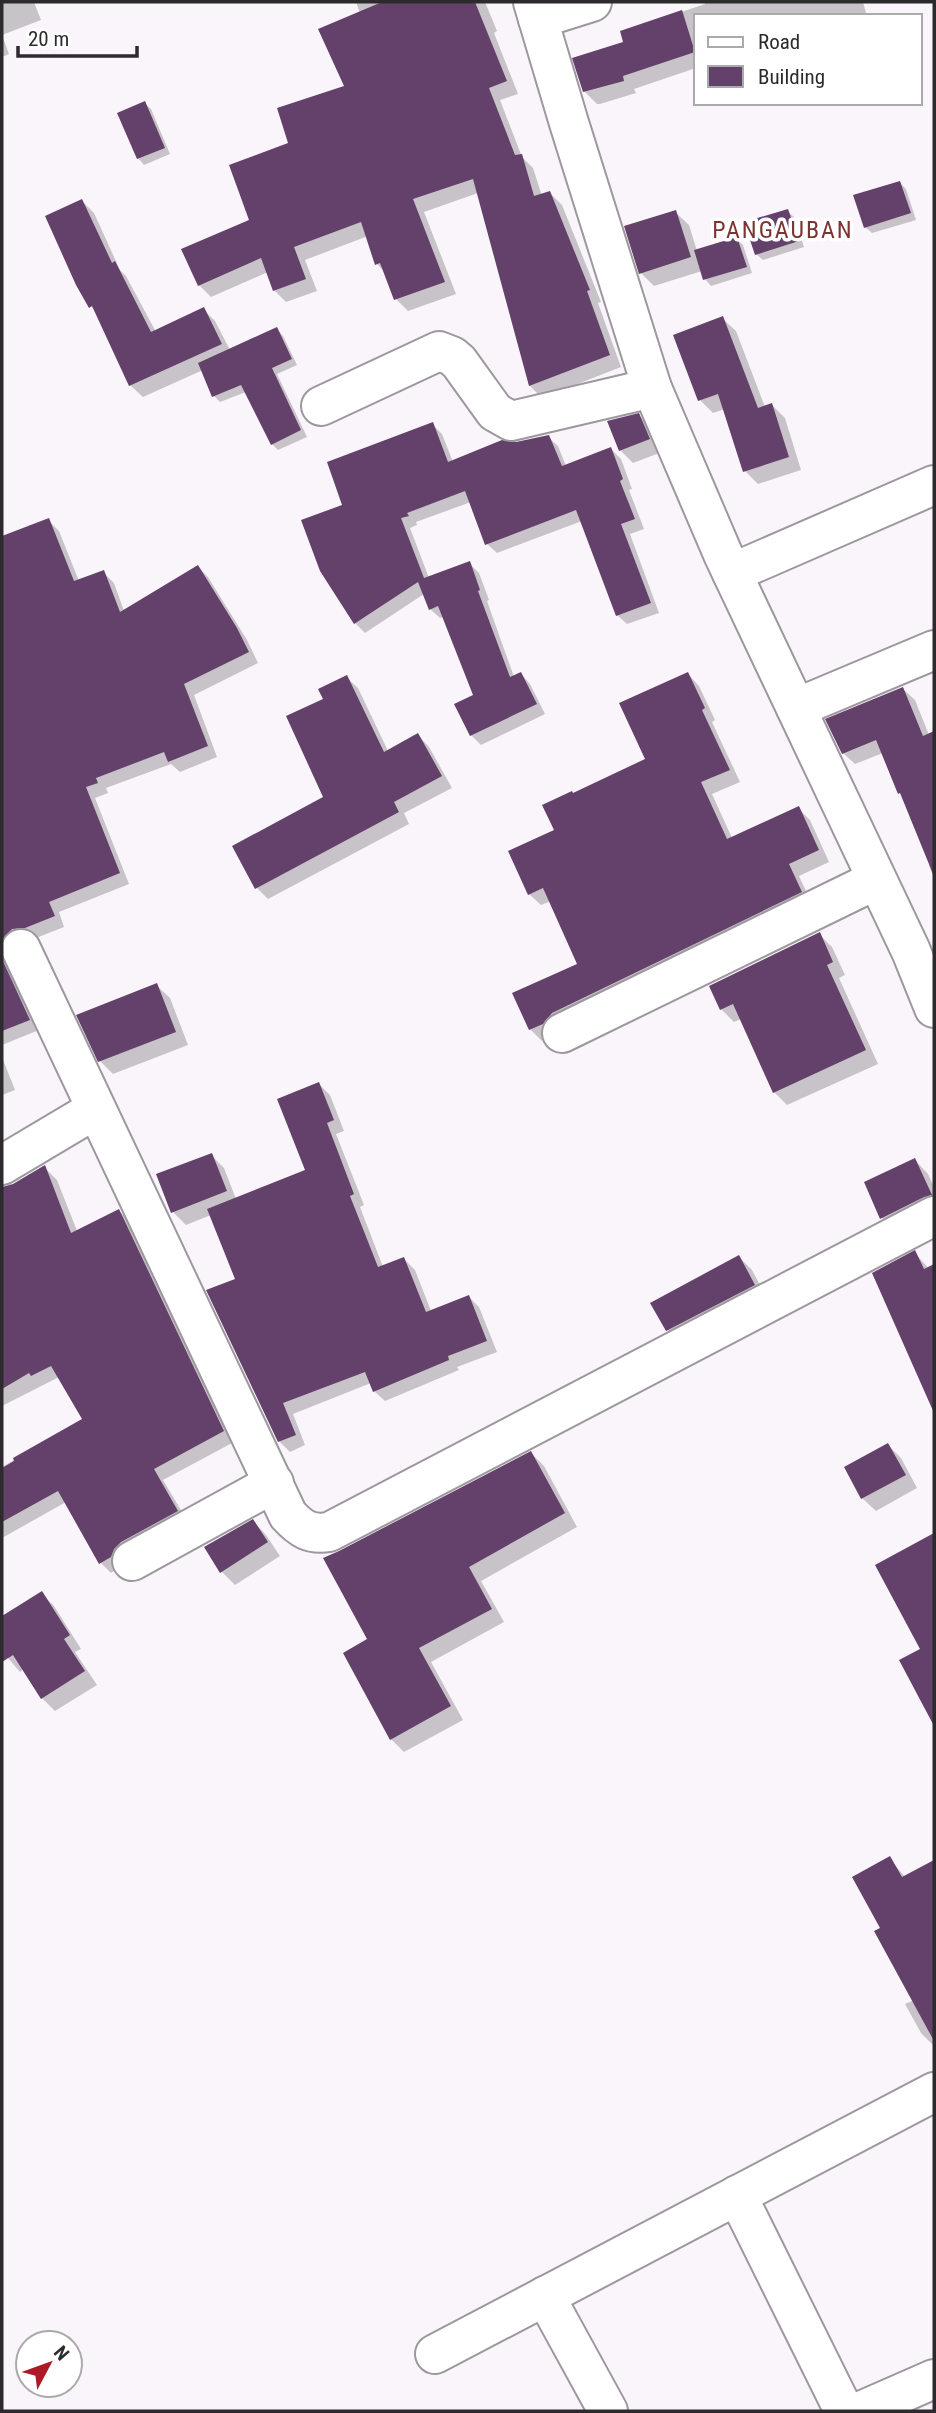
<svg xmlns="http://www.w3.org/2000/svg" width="936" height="2413" viewBox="0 0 936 2413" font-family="'Roboto Condensed',sans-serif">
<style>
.shadow{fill:#0003}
.building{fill:#64416a}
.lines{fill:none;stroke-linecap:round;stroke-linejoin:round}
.minor-casing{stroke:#9d979e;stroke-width:42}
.minor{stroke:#fff;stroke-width:38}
.labels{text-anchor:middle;stroke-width:7;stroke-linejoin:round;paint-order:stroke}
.quarter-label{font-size:24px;letter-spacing:2px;fill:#7c3433;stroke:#fff}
</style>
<rect width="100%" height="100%" fill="#faf4fb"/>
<g class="shadow">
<polygon points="2,2 34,2 41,20 2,35 9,54 2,57"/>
<polygon points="356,2 485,2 497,31 494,33 518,94 500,100 522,157 533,168 542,196 550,193 562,205 601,302 598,303 621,367 542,398 530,386 478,193 424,212 456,294 408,311 396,299 386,273 377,264 368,236 305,260 317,291 286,302 274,290 268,272 211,297 199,285 251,221 290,144 346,87 360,13"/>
<polygon points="705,2 863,2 866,13 856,16 696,16 696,68 634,89 636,93 600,104 597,104 584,91 626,43 622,32 705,4"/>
<polygon points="144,103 151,109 170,154 144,165 138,158"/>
<polygon points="900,183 906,189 916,220 872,233 865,227"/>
<polygon points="82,201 94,213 120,270 126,276 156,332 203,309 215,321 230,350 277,329 283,336 297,365 277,374 307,437 278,450 272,444 246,392 220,402 214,396 203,370 143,397 130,385 98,313 91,306"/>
<polygon points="787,211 794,217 804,247 763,260 756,254"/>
<polygon points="675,212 689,225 697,251 737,239 743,245 752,273 711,286 705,279 702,271 654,286 641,273"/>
<polygon points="722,318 736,331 765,407 772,405 785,418 801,470 758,484 745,471 725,409 713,413 700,400"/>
<polygon points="639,415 652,429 662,452 633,463 620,450"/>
<polygon points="432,424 442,434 453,462 548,437 558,446 566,466 611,449 621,459 632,489 629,490 644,529 630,534 659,613 627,624 617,615 582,521 497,553 487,544 471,502 416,522 417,525 410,528 429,578 469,563 479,573 489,600 487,601 514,677 521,674 530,684 545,714 481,745 471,735 475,696 444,617 440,618 430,609 424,594 365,633 355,623 345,506"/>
<polygon points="48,520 59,531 79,581 103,572 114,583 124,611 198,567 208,577 247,640 258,663 194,695 217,757 180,772 171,764 106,788 108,793 95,798 129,884 59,912 64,927 36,938 23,939 39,1030 2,1045 2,734 13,730 2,702 2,538"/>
<polygon points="688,674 699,686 715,720 712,722 740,782 712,794 732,838 798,808 810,820 829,862 799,876 812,904 542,1041 530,1029 514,994 580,965 551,901 541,905 529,894 574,795 648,759"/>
<polygon points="346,677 358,688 388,751 418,735 429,747 452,788 404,813 409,824 268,899 257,888 326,798"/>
<polygon points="903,689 915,700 929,735 934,733 934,879 929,865 931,864 883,753 855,764 843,753"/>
<polygon points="819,934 832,947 845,975 839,978 878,1064 787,1105 774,1092 741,1019 734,1022 721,1009"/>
<polygon points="156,985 170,998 188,1045 113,1074 100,1061"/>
<polygon points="2,1057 15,1090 2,1095"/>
<polygon points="319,1084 330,1095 344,1131 336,1134 364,1205 360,1207 383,1267 404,1259 415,1270 431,1311 469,1297 479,1307 497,1352 457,1367 459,1370 385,1401 374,1391 371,1383 293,1414 305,1445 290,1452 279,1441 237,1280 211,1215 186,1225 173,1212 158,1175 211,1155 224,1168 236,1199 307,1171"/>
<polygon points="915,1160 928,1174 934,1187 934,1211 895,1231 882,1218 866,1183"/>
<polygon points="44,1167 57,1180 83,1246 9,1256 2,1238 2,1189 13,1186"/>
<polygon points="119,1211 130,1221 234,1442 163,1480 188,1522 111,1573 101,1563 66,1502 2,1538 2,1467 84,1419 59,1377 2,1406 2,1311 113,1250"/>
<polygon points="915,1253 929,1269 934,1266 934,1387 932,1388"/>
<polygon points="739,1257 752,1270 767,1298 680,1344 667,1330"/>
<polygon points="888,1445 901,1458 917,1488 876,1511 862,1498"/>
<polygon points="531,1453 544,1466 577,1527 481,1581 504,1622 431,1662 463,1720 404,1752 391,1739 369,1640"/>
<polygon points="253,1521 266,1535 280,1556 235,1585 222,1572"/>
<polygon points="934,1535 934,1704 931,1706 922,1649 878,1566"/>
<polygon points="41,1593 54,1606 81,1649 75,1652 97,1685 55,1711 42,1698 24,1669 20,1672 2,1651 2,1618"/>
<polygon points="890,1859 905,1877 934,1862 933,2045 921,2033 905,2004 914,2000 883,1928"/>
</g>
<g class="building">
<polygon points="382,2 475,2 507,81 489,88 515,155 522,154 534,196 550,191 590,290 587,291 610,355 529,386 473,179 413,199 445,282 394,300 380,263 375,265 361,222 294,247 306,279 273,291 261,258 198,286 181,249 249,220 229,165 288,143 277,108 344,86 318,29"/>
<polygon points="682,10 695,52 623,76 624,81 583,92 572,58 623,42 620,31"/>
<polygon points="145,101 165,148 137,159 117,113"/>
<polygon points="900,181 911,213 864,228 853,195"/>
<polygon points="82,199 112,263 115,261 151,332 204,307 222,344 129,386 92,306 89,308 76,285 45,216"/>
<polygon points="788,209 799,241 755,255 744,222"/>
<polygon points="676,210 691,257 639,274 624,226"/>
<polygon points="737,237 747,267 703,280 694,250"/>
<polygon points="723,316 758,408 772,403 789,457 743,472 718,394 698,401 673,335"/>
<polygon points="277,327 292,359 272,368 301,430 271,445 241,385 212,397 198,363"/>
<polygon points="639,413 650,439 619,451 607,421"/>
<polygon points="433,422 448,462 502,440 516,442 549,435 562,466 611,447 623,479 620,481 635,519 621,524 651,603 616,616 576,510 485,545 465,491 407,513 409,516 401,518 424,578 470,561 480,590 478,591 510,677 521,672 537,704 470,736 454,704 473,695 438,606 429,610 418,582 354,624 320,571 301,520 342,505 327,462"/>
<polygon points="49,518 74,581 104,570 120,612 198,565 237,628 249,652 184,684 208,746 168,762 164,752 96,778 98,783 86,787 120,873 49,902 55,916 25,928 12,929 2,940 2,536"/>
<polygon points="688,672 705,708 702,710 730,770 701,782 727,839 799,806 819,850 789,864 802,892 552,1013 543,1024 529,1030 512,993 577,964 543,888 528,895 508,851 554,830 542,805 572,791 573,793 645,759 619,703"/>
<polygon points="347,675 384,752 418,733 442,776 394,802 399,812 255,889 232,846 323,797 286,716 323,699 318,689"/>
<polygon points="903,687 923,736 934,731 933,874 900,793 898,794 876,740 842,754 825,719"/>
<polygon points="820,932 833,962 827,965 866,1050 773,1093 733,1004 720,1010 709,986"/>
<polygon points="2,959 30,1020 2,1031"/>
<polygon points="157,983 176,1032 98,1062 76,1015"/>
<polygon points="319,1082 334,1120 327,1123 354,1194 350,1196 378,1267 404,1257 426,1312 469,1295 487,1341 448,1356 449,1360 373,1392 365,1372 283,1403 296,1435 278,1442 206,1290 235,1279 207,1209 305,1170 277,1099"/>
<polygon points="212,1153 227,1191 171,1213 156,1174"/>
<polygon points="915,1158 932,1195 924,1197 880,1219 864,1182"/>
<polygon points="45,1165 71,1233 119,1209 224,1431 154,1469 178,1511 121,1542 114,1549 111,1557 99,1564 58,1491 2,1522 2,1468 14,1461 13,1458 82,1419 51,1366 31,1376 29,1373 2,1389 2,1187 13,1184"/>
<polygon points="915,1250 924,1269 934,1264 934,1413 872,1273"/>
<polygon points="739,1255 755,1285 666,1331 650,1303"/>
<polygon points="888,1443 906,1475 861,1499 844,1467"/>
<polygon points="531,1451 565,1513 469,1567 492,1609 419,1648 451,1706 390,1740 343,1653 367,1639 323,1558 339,1551"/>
<polygon points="253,1519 268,1542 220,1573 204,1547"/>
<polygon points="934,1533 934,1726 899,1660 920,1649 875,1565"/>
<polygon points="42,1591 70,1635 64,1639 85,1671 41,1699 13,1655 2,1662 2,1616"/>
<polygon points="890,1856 902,1877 934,1860 934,2041 874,1931 880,1928 852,1877"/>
</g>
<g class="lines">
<defs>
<g id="minor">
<polyline points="533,2 569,123 652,388 723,554 911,951 934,1008"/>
<polyline points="538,19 592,2"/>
<polyline points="321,406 439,351 452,356 459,362 495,412 511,421 652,388"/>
<polyline points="732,573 934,485"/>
<polyline points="796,708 934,650"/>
<path d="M21 949 288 1515C301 1529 310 1535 329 1532L934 1216"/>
<polyline points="562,1033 876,880"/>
<polyline points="2,1165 96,1109"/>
<polyline points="132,1561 274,1483"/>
<polyline points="737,2195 844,2411"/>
<polyline points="545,2296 608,2411"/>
<polyline points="435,2354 934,2092"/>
<polyline points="861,2411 934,2379"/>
</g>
</defs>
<use href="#minor" class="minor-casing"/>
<use href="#minor" class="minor"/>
</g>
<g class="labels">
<g class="quarter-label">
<text x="783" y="238">PANGAUBAN</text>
</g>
</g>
<rect width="936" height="2413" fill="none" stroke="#2d2a2d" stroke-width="7"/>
<rect x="694" y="14" width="228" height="91" fill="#ffffff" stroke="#abaaab" stroke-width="2"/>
<rect x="708" y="37" width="35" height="10" fill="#ffffff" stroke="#abaaab" stroke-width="2"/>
<text x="758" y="49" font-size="21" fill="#2d2a2d">Road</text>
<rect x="708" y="66" width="35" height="21" fill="#64416a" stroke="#abaaab" stroke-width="2"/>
<text x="758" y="84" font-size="21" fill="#2d2a2d">Building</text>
<g transform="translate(49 2364) rotate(49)"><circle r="33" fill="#ffffff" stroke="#abaaab" stroke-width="2"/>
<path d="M0-5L12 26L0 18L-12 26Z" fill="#ad1927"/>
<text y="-10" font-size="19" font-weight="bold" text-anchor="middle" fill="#2d2a2d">N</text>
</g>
<path d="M18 46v10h119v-10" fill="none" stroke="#2d2a2d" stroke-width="3.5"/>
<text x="28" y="46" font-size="21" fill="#2d2a2d" stroke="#ffffff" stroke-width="5" paint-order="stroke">20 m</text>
</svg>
